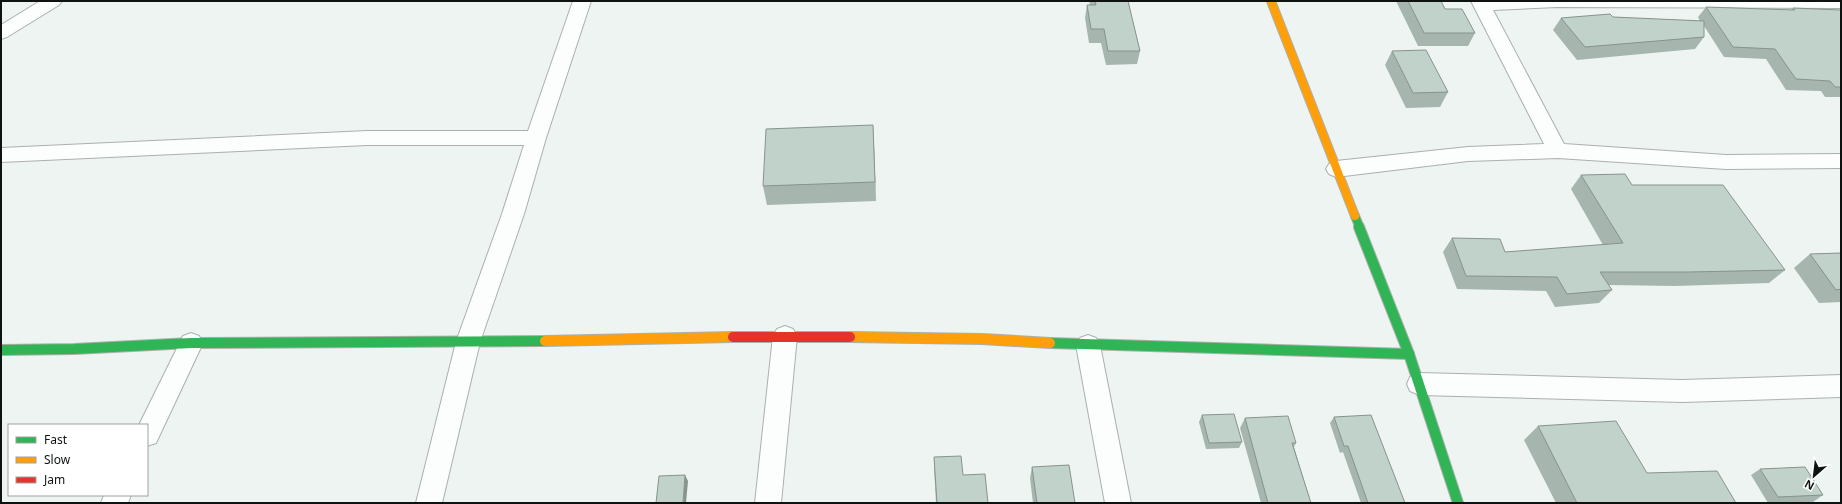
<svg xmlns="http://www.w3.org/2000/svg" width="1842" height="504" viewBox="0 0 1842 504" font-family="'Noto Sans',sans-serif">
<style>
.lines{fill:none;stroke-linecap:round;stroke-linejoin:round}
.street-casing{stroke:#abb0ad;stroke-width:2}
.fast-far1-casing{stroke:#abb0ad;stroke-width:10}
.fast-casing{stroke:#abb0ad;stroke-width:12}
.slow-far1-casing{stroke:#abb0ad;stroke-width:10}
.slow-casing{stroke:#abb0ad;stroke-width:12}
.jam-casing{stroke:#abb0ad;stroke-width:12}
.street{fill:#fcfdfd;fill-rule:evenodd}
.fast-far1{stroke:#30b455;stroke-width:8}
.fast{stroke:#30b455;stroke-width:10}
.slow-far1{stroke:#ff9f0a;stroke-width:8}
.slow{stroke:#ff9f0a;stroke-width:10}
.jam{stroke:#e5322d;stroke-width:10}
.wall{fill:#a6b5ae}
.shaded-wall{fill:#87938d}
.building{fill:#c1d2ca;stroke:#87938d}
</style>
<rect width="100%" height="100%" fill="#eef4f1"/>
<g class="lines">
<defs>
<g id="street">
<polygon points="40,1 62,1 59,5 7,37 1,39 1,25"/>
<polygon points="573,1 591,1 546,138 524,214 480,342 442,503 416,503 456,342 502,214 524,145 367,145 1,162 1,148 367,131 528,131"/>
<polygon points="1471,1 1841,1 1841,8 1557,7 1493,10 1564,144 1726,155 1841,154 1841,168 1726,169 1558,158 1468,161 1336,177 1329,174 1326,169 1329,164 1336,161 1468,147 1544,144"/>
<polygon points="785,326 793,329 797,336 781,503 755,503 773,336 777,329"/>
<polygon points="191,333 199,336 203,343 156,443 147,446 147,425 139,425 183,336"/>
<polygon points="1088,335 1096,338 1100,345 1131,503 1105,503 1076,345 1080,338"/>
<polygon points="1419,373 1682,380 1841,375 1841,397 1682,402 1419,395 1410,391 1407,384 1410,377"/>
<polygon points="104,495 131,495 128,503 101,503"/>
</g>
<polyline id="fast-far1" points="1355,216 1360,228"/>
<g id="fast">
<polyline points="1359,227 1409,354 1458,503"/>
<polyline points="1050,343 1409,354"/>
<polyline points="1,350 74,349 191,343 545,341"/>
</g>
<polyline id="slow-far1" points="1271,1 1355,216"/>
<g id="slow">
<polyline points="850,337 982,339 1050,343"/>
<polyline points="545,341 733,337"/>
</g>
<polyline id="jam" points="733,337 850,337"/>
</defs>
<use href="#street" class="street-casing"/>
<use href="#fast-far1" class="fast-far1-casing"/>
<use href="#fast" class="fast-casing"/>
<use href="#slow-far1" class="slow-far1-casing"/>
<use href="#slow" class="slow-casing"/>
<use href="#jam" class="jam-casing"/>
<use href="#street" class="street"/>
<use href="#fast-far1" class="fast-far1"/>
<use href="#fast" class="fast"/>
<use href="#slow-far1" class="slow-far1"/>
<use href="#slow" class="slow"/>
<use href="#jam" class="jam"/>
</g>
<g class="wall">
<polygon points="1089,1 1128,1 1140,51 1137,64 1106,65 1101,43 1089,43 1085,18 1087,5 1090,5"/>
<polygon points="1396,1 1441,1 1445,9 1475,33 1468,46 1418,46"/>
<polygon points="1706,7 1791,10 1793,8 1841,10 1841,97 1825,97 1821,91 1786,90 1766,59 1724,57 1704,26 1704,37 1695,49 1577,60 1553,30 1561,18 1613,17 1700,21 1698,17"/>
<polygon points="1392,51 1448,92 1440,107 1406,108 1385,65"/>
<polygon points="873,125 876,201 767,205 763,186"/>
<polygon points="1581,175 1632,185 1785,270 1769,283 1675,286 1609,285 1612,290 1599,303 1555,307 1546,291 1457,289 1443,252 1452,238 1505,252 1603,245 1571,189"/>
<polygon points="1841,253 1841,302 1819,303 1794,268 1810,254"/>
<polygon points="1202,415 1242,442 1239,448 1206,449 1199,422"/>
<polygon points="1334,417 1405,503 1361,503 1343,452 1340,453 1330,423"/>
<polygon points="1245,418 1296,443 1294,447 1311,503 1261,503 1240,428"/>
<polygon points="1538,426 1647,473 1736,503 1556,503 1524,440"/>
<polygon points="934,457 963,475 988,503 936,503 934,467"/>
<polygon points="1032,467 1075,503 1033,503 1030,478"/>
<polygon points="1760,469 1823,495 1813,502 1768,503 1751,475"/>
</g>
<g class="shaded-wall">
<polygon points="873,125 874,145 876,201 875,182"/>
<polygon points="685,475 688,481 686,503 683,503"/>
</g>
<g class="building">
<polygon points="1095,1 1128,1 1140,51 1108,51 1104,29 1091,29 1087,5 1096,5"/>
<polygon points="1408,1 1441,1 1445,9 1462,9 1475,33 1424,33"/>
<polygon points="1706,7 1795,10 1793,8 1841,10 1841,87 1835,87 1830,81 1796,79 1775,49 1733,47"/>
<polygon points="1610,14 1613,17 1704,21 1704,37 1585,47 1561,18"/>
<polygon points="1426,50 1448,92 1413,93 1392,51"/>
<polygon points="873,125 875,182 763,186 766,129"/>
<polygon points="1625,174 1632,185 1723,185 1785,270 1688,272 1600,272 1612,290 1567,294 1557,277 1466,276 1452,238 1500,239 1505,252 1623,243 1581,175"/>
<polygon points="1841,253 1841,289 1836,290 1810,254"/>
<polygon points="1234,414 1242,442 1209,443 1202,415"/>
<polygon points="1371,415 1405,503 1368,503 1348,446 1344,446 1334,417"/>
<polygon points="1288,416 1296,443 1292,443 1311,503 1268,503 1245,418"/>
<polygon points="1616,421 1647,473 1717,471 1736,503 1577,503 1538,426"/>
<polygon points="961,456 963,475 985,474 988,503 937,503 934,457"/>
<polygon points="1069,465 1075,503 1037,503 1032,467"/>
<polygon points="1805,467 1823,495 1778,497 1760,469"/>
<polygon points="685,475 683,503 656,503 659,476"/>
</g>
<rect width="1842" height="504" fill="none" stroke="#0e1311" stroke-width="4"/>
<rect x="8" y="424" width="140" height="72" fill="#ffffff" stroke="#9fa1a0"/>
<rect x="16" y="437" width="20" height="6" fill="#30b455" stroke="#9fa1a0"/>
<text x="44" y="444" font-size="12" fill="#0e1311">Fast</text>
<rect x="16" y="457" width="20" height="6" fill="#ff9f0a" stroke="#9fa1a0"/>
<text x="44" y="464" font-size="12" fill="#0e1311">Slow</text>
<rect x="16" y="477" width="20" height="6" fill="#e5322d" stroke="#9fa1a0"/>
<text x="44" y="484" font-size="12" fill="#0e1311">Jam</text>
<g transform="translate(1814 476) rotate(208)" stroke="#ffffff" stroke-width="3" paint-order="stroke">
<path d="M0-3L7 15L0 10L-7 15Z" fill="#0e1311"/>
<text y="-6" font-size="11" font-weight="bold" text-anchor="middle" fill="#0e1311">N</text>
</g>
</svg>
